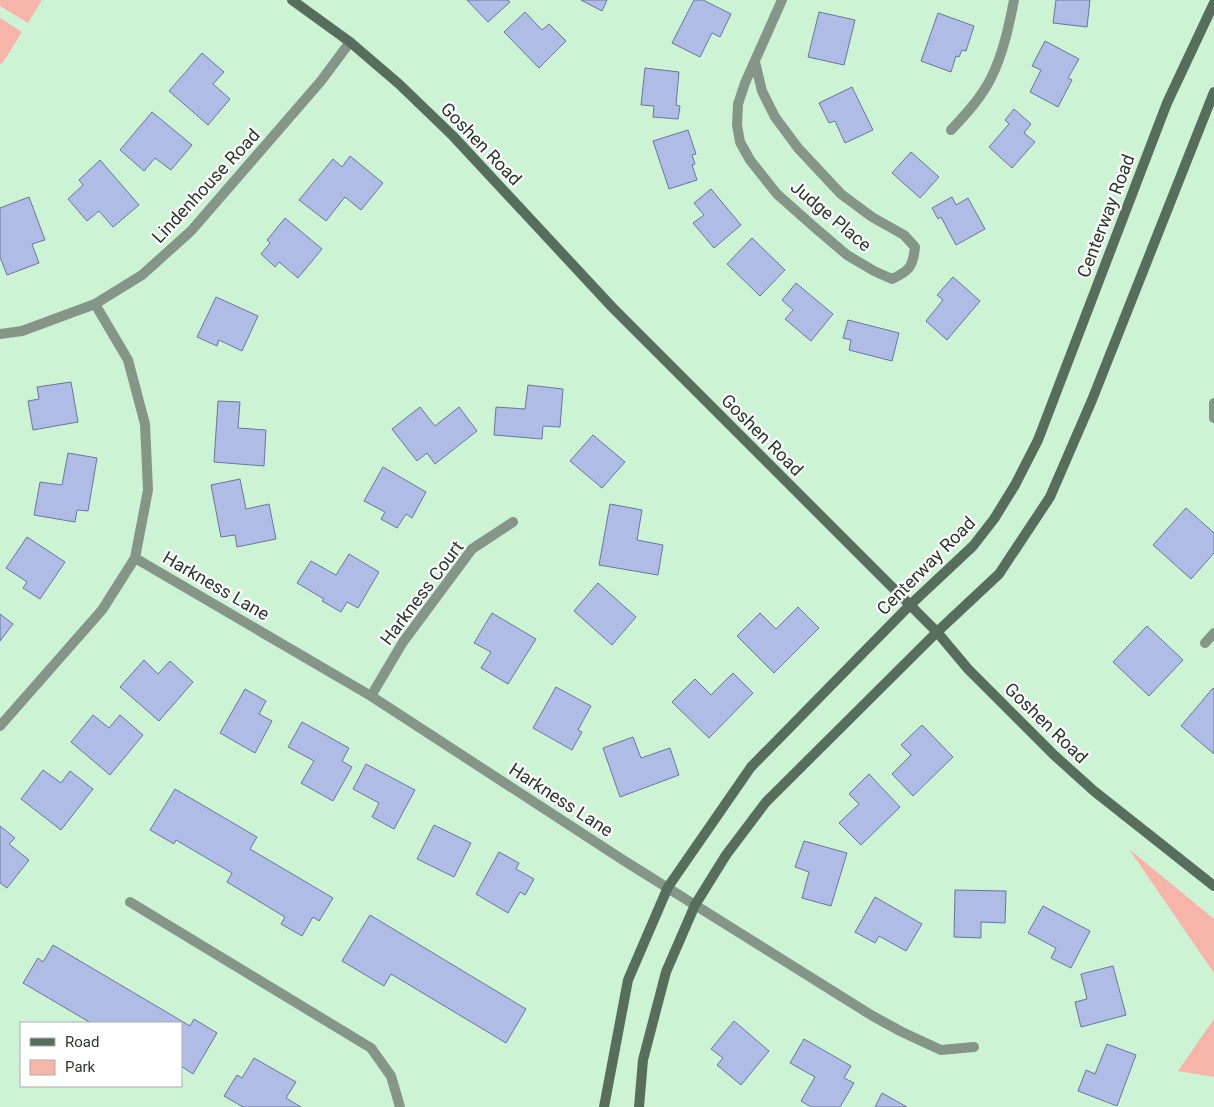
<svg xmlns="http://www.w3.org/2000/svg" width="1214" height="1107" viewBox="0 0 1214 1107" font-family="Roboto,sans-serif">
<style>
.green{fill:#f6b5a8}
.building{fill:#afbce5;stroke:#6a769b}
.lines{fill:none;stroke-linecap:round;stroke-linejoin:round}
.lane{stroke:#859689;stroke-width:10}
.street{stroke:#859689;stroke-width:10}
.secondary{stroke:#576e5c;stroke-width:10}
.labels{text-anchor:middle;stroke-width:4.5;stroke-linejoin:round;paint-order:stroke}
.street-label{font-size:18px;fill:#29382c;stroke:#fff}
</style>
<rect width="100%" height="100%" fill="#ccf4d4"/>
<g class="green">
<polygon points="0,0 42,0 28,23 0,6"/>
<polygon points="0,18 22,32 2,64 0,63"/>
<polygon points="1129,849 1214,919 1214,973"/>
<polygon points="1214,1019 1214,1077 1178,1071"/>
</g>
<g class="building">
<polygon points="467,0 508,0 510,2 488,22"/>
<polygon points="581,0 607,0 602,11"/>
<polygon points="694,0 703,0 731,14 720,37 712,33 700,57 672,43"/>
<polygon points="1056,0 1090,0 1087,27 1053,23"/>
<polygon points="525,12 542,30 549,24 566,41 539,68 504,32"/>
<polygon points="819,12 855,20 844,65 808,57"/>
<polygon points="938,13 974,26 966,51 962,50 959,57 956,56 951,72 921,61"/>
<polygon points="1045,41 1079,59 1068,78 1072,80 1058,107 1030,92 1041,70 1032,66"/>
<polygon points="202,53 224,72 213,84 230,99 208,125 169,91"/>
<polygon points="645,68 679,72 676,105 680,106 678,119 653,117 654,106 641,105"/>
<polygon points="852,87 873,130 845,143 835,121 829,123 819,103"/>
<polygon points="1014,109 1031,124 1024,133 1035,142 1012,168 989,147 1009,124 1005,120"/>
<polygon points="152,112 192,145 171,170 155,158 144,171 120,150"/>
<polygon points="688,130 696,154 692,155 695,164 692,165 697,180 669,189 653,141"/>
<polygon points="911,152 939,177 920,198 892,173"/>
<polygon points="350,156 383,183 361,210 345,197 326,221 299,200 333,159 342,167"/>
<polygon points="100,160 139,205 113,227 99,211 87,221 68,199 83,185 79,180"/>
<polygon points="711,189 741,225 714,248 693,223 704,215 694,203"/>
<polygon points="29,197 45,240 32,244 39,263 7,275 0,257 0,208"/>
<polygon points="952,197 956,205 968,198 985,229 956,245 941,217 938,219 932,208"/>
<polygon points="285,218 322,249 298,278 279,262 275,267 261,254 270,243 267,240"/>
<polygon points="752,238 785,270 760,296 727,264"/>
<polygon points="953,277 980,301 947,340 926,321 943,300 937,295"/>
<polygon points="796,283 833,314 811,341 785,319 793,310 782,300"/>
<polygon points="216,297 258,316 242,351 219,340 217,346 197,337"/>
<polygon points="848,320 899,333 892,361 849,350 851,340 843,338"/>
<polygon points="71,382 78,422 33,430 28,401 39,399 37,387"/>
<polygon points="528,385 563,389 560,427 543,426 542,439 494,435 496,407 525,409"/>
<polygon points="218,401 240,402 238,428 266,430 264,466 214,462"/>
<polygon points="420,407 435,426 459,407 477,431 435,464 427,453 417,461 392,429"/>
<polygon points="593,435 625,462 602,488 570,461"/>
<polygon points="68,453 97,458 88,511 77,510 75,522 34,515 40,482 62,485"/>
<polygon points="383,467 426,492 412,518 406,514 397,528 381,519 385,512 364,501"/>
<polygon points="240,479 246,509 269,504 276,539 237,547 235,535 221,537 211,485"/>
<polygon points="610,504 642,510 637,540 663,545 658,575 599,565"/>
<polygon points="1186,508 1214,533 1214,553 1191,579 1153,545"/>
<polygon points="27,537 65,562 40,599 23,588 27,582 6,568"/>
<polygon points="349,554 379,572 358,608 347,602 341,612 322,601 324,599 297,583 311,561 336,575"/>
<polygon points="598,583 636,617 612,645 574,611"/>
<polygon points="798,607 819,628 774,673 737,636 760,613 776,629"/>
<polygon points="492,613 536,639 508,684 481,668 491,652 474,643"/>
<polygon points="0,614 13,624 0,641"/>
<polygon points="1147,626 1183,660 1149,696 1113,662"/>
<polygon points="144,660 158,674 170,661 193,682 159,721 120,687"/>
<polygon points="733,673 753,693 709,738 672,702 695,679 711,695"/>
<polygon points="556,687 591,706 578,730 582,732 572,750 533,728"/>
<polygon points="1213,688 1214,689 1214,754 1181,726"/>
<polygon points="245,689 266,701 259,714 272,721 255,753 220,733"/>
<polygon points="93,715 109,728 120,715 143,735 110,775 71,742"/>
<polygon points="302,722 349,748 342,761 352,767 333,801 301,783 314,761 288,747"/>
<polygon points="922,725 953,757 913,796 892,774 911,755 901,745"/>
<polygon points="633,737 641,758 670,748 679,775 620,797 603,748"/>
<polygon points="366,764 415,790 394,829 372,817 379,803 353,789"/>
<polygon points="43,770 61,783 70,771 93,789 61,830 21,799"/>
<polygon points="869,774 900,807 861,845 839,823 859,804 849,794"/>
<polygon points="175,789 257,837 250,849 333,898 319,921 313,917 302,936 281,924 285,917 227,882 232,873 176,840 174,844 150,830"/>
<polygon points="434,825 471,843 454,877 417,859"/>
<polygon points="0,826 15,838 9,844 29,860 7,888 0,883"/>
<polygon points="804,841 847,853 831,906 802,898 809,872 795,867"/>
<polygon points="499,852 519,863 516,869 534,879 525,895 520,892 508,913 476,894"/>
<polygon points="955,890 1006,891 1005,923 981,922 981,938 954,937"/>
<polygon points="875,897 922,924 906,951 879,936 875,943 855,932"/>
<polygon points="1043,906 1090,931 1071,968 1051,958 1056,948 1028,933"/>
<polygon points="370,915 526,1009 506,1043 391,974 384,986 342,961"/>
<polygon points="53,945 190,1026 194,1019 217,1033 193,1074 181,1066 181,1023 91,1023 23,983 38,958 43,962"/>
<polygon points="1113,966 1126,1015 1081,1027 1075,1002 1087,999 1081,974"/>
<polygon points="734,1021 769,1051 741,1085 717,1065 723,1058 711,1049"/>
<polygon points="804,1039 851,1066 844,1078 854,1083 840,1107 811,1107 801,1101 815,1077 790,1063"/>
<polygon points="1107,1044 1136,1055 1117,1106 1078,1091 1086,1070 1095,1074"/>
<polygon points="254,1058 296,1082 286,1098 301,1107 243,1107 224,1096 237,1075 242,1078"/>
<polygon points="882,1093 907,1107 875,1107"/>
</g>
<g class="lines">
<polyline class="lane" points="1205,643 1214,633"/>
<g class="street">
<path d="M755 62 762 91 775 117 798 148 841 194 872 217 904 235 915 247C913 267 909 271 892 279L874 271 847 255 813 226 777 194 750 160 740 142 737 125 738 104 745 83 782 0"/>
<path d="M951 130C966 114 981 98 991 78 1003 54 1009 26 1014 0"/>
<polyline points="0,334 22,331 95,304 142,275 191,231 321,81 350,42"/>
<polyline points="1214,403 1214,418"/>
<polyline points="135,558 371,696 623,860 871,1015 902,1032 941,1050 974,1047"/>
<polyline points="371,696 403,642 472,549 513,522"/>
<polyline points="0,726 102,610 135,558 148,490 145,424 128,360 95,304"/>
<polyline points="130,902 371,1048 391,1076 400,1107"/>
</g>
<g class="secondary">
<polyline points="292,0 350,42 399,84 453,136 612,307 937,632 968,669 1054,755 1094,791 1214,886"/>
<polyline points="604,1107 628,980 668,887 751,767 909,606 973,546 994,519 1015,485 1038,440 1167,103 1214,3"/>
<polyline points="639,1107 643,1060 666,972 695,905 726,855 766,802 937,632 999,574 1050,497 1092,400 1214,92"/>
</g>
</g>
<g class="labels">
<g class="street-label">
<text transform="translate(481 144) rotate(46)" y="6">Goshen Road</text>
<text transform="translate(206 186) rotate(-47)" y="6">Lindenhouse Road</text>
<text transform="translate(831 216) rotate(40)" y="6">Judge Place</text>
<text transform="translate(1106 216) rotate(-69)" y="6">Centerway Road</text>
<text transform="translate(762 435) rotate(45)" y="6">Goshen Road</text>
<text transform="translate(926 566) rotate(-45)" y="6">Centerway Road</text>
<text transform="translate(216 586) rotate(30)" y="6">Harkness Lane</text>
<text transform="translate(422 593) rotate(-53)" y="6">Harkness Court</text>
<text transform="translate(1046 723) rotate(44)" y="6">Goshen Road</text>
<text transform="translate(561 800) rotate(33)" y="6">Harkness Lane</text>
</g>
</g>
<rect x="20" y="1022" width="162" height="65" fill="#ffffff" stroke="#a9afab"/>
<rect x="30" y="1038" width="25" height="8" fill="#576e5c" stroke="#a9afab"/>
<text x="65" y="1047" font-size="15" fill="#29382c">Road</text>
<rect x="30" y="1060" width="25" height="15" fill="#f6b5a8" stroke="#a9afab"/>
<text x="65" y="1072" font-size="15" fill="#29382c">Park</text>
</svg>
